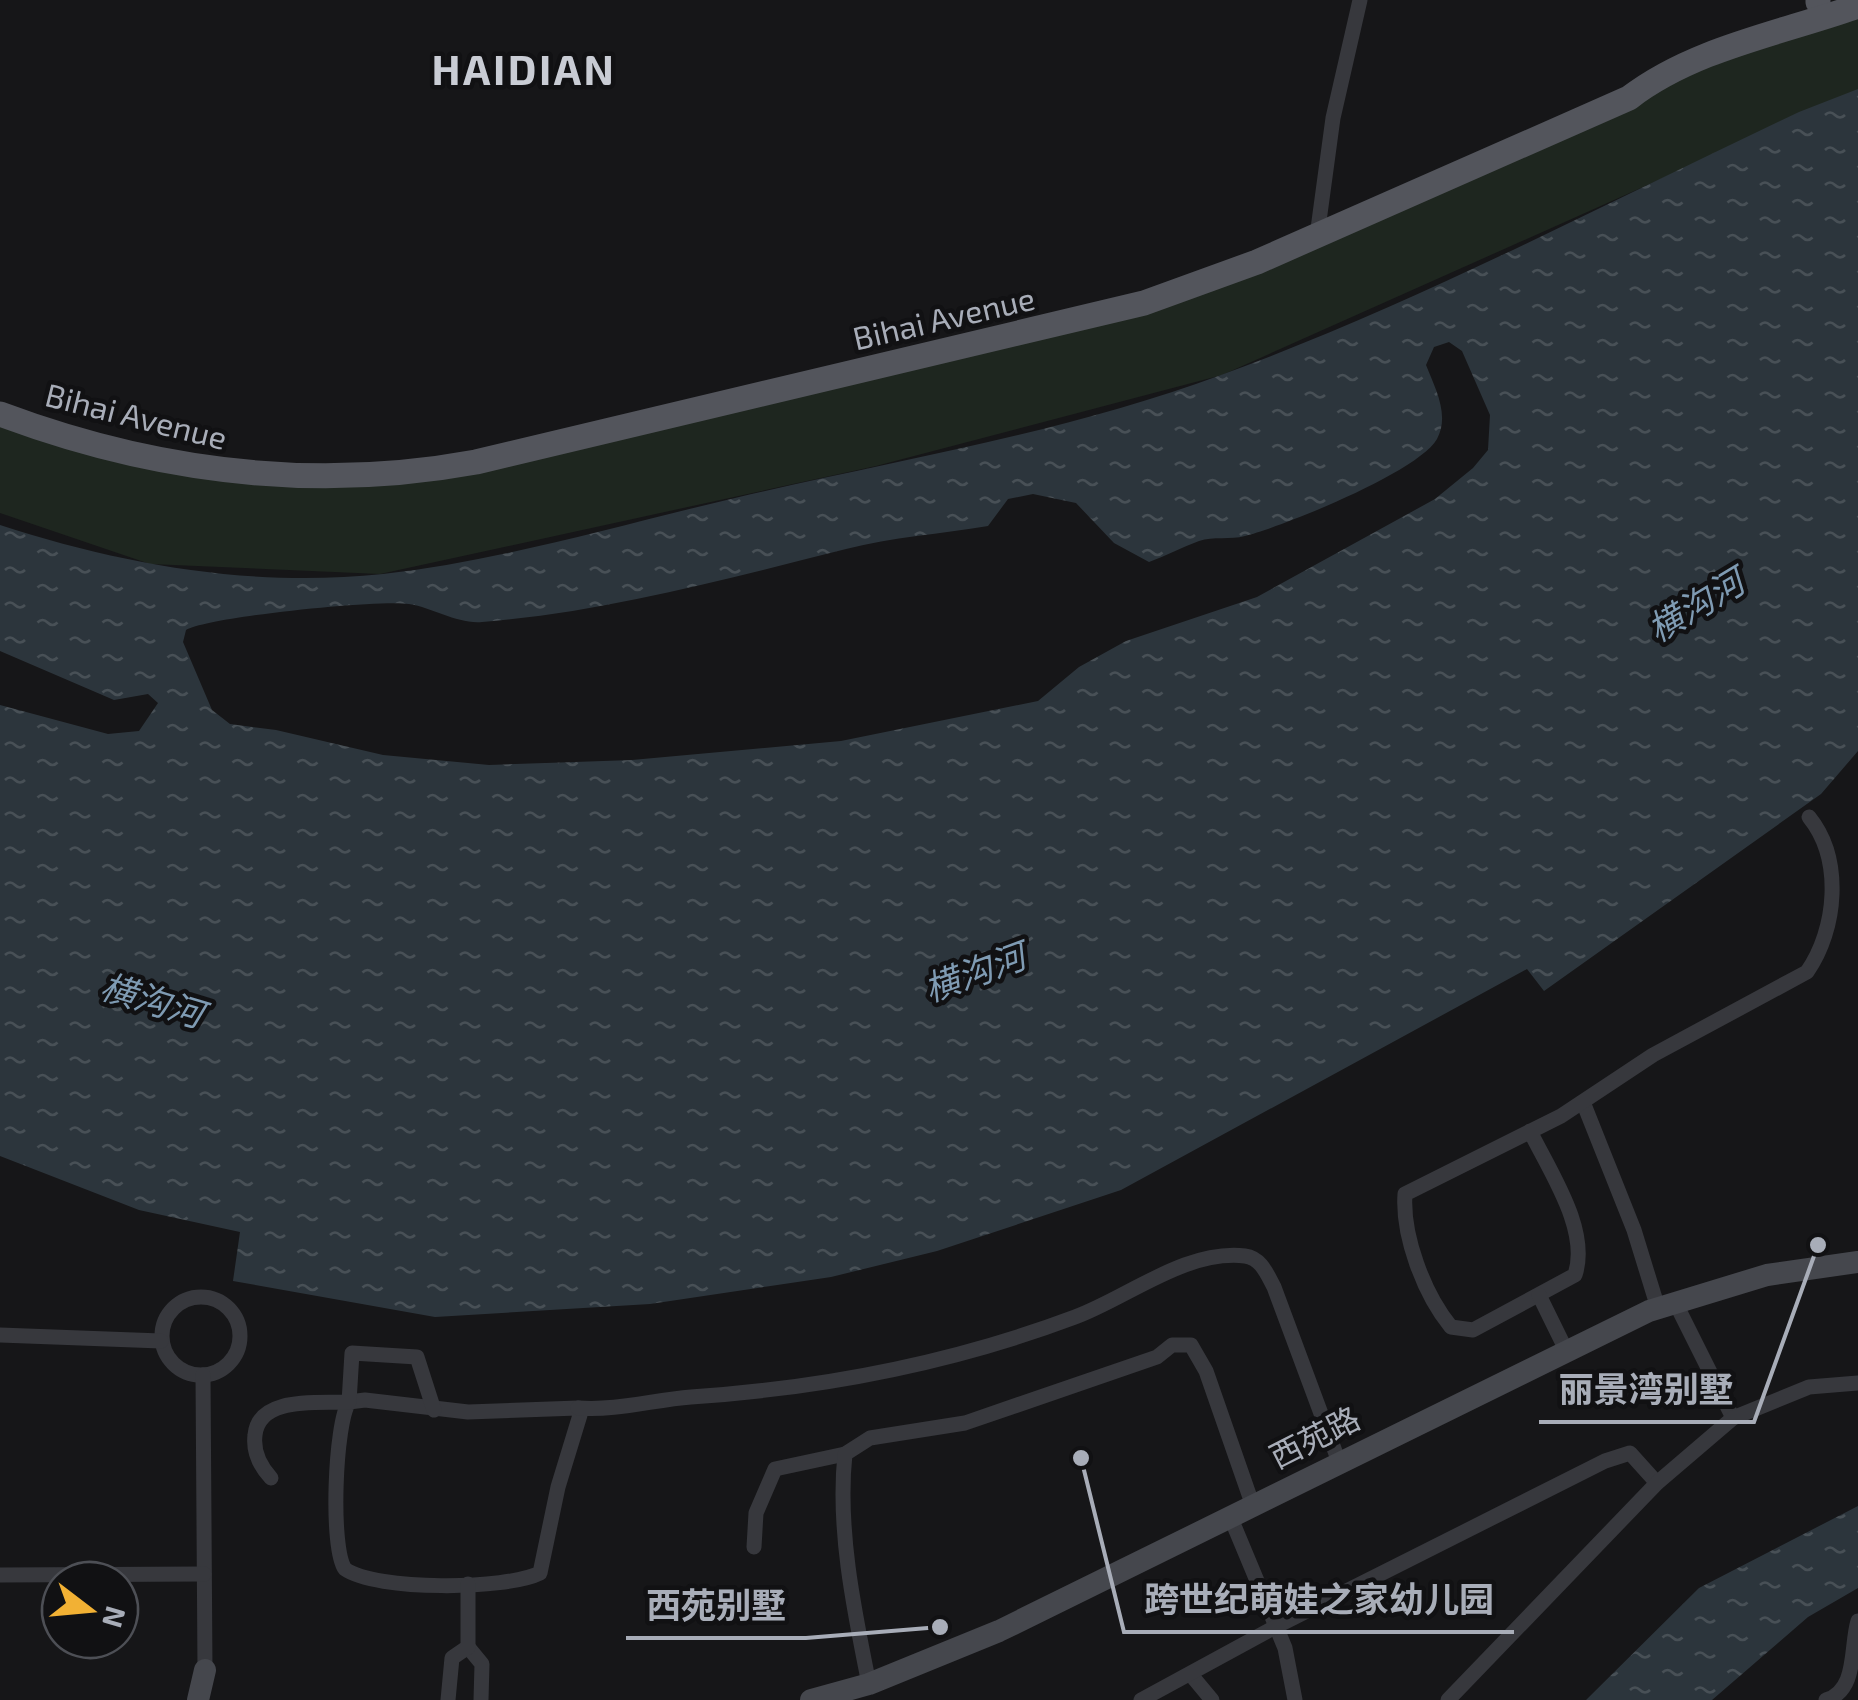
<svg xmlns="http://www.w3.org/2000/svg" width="1858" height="1700" viewBox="0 0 1858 1700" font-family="'Exo 2','Noto Sans SC',sans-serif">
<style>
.park{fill:#1e261f}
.water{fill:url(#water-ripples);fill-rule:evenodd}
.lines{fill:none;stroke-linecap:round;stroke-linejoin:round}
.street{stroke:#37383d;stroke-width:15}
.secondary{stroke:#45474d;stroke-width:22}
.primary{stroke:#53555c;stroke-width:25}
.labels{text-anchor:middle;stroke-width:9;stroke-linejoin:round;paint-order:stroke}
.street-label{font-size:32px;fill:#a8adb8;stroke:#111113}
.water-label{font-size:35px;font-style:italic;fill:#7f9bb3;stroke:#111113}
.district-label{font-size:42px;font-weight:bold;letter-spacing:2.5px;fill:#c9ccd4;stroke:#111113}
.leader{fill:none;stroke:#a8adb8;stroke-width:4}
.callout-dot{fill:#a8adb8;stroke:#111113;stroke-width:4}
.callout-label{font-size:35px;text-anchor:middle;font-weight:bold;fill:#a8adb8;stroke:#111113;stroke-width:9;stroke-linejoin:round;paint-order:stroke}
</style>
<defs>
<pattern id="water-ripples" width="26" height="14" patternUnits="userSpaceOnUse" patternTransform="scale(2.5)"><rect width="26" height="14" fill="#2c353c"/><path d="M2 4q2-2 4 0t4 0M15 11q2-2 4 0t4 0" fill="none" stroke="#485056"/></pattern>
</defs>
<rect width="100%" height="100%" fill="#161618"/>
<polygon class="park" points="1858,7 1858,91 1222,375 876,466 380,574 150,564 0,513 0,409 131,455 393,475 1235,271 1629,98"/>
<g class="water">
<path d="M1858 89V751L1821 794 1544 991 1527 969 1121 1190 937 1251 831 1277 650 1304 435 1317 233 1281 240 1232 139 1210 0 1156V705L108 734 139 731 158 703 148 694 114 700 0 651V525C123 565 253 588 383 574 501 561 619 525 735 498 896 460 1065 433 1221 375 1420 302 1608 202 1799 112ZM1449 342 1462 351 1490 415 1488 450 1473 468 1435 499 1257 597 1126 641 1079 667 1038 701 841 741 632 760 489 765 383 755 276 730 230 724 212 710 183 642 186 630C207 617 380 599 409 604 434 608 457 624 482 622 605 612 727 579 846 549 892 537 941 534 988 526L1008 499 1033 494 1076 503 1114 543 1149 562C1166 556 1182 547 1199 541 1213 536 1230 540 1245 536 1284 526 1418 472 1437 439 1450 415 1435 388 1426 365L1434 347Z"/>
<polygon points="1858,1506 1858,1588 1808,1617 1712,1700 1586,1700 1699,1588"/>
</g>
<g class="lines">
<g class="street">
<polyline points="1317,236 1333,118 1360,0"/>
<polyline points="1583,1102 1634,1230 1658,1308"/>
<path d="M1530 1131C1550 1172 1590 1230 1575 1275L1473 1330 1451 1327C1424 1294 1402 1236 1405 1194L1561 1116 1653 1055 1807 972C1837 929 1843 859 1809 817"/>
<polyline points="1539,1295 1566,1350"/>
<circle cx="201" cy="1336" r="39"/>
<polyline points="1675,1302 1733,1418"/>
<polyline points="0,1335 161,1341"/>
<polyline points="203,1375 205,1670"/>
<path d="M365 1400 468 1412 578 1408 580 1415 558 1487 540 1573C506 1590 376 1591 345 1569 330 1548 335 1423 349 1402Z"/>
<path d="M578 1408C616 1411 653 1400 691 1397 823 1388 950 1364 1075 1317 1127 1298 1186 1249 1245 1256 1261 1258 1267 1274 1274 1287L1339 1462"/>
<path d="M271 1478C260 1466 253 1451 255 1435 259 1395 320 1404 349 1402L352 1353 417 1357 434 1410"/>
<polyline points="1230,1516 1285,1648 1295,1700"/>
<polyline points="754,1547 756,1513 775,1469 845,1454"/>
<polyline points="0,1575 204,1574"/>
<polyline points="468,1647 482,1664 481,1700"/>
<polyline points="1192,1676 1212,1700"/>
<path d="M869 1684C854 1610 837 1528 845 1454L870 1438 965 1423 1157 1357 1172 1345H1191L1206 1371 1253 1506"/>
<polyline points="448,1700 452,1658 468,1647 468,1584"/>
<polyline points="1141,1700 1277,1626 1605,1461 1630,1453 1657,1483"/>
<polyline points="1448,1700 1657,1483 1733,1418 1809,1387 1858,1383"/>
<path d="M1826 1700C1858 1690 1850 1647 1858 1621"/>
</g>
<g class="secondary">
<polyline points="198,1700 205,1670"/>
<polyline points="811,1700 869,1684 999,1631 1649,1311 1767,1275 1858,1262"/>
</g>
<g class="primary">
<polyline points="1818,2 1818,0"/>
<path d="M0 414C155 472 313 492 476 462L1144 303 1257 262 1629 98C1694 48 1782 33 1858 6"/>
</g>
</g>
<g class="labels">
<g class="street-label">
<text transform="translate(944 319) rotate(-13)" y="11">Bihai Avenue</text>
<text transform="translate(136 417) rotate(14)" y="11">Bihai Avenue</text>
<text transform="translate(1315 1438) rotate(-27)" y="11">西苑路</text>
</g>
<g class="water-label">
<text transform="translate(1696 606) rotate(-31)" y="12">横沟河</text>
<text transform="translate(975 973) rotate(-20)" y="12">横沟河</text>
<text transform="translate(152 1001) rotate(17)" y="12">横沟河</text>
</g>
<g class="district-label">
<text x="524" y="85">HAIDIAN</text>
</g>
</g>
<path class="leader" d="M1818 1245L1754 1422H1539M1081 1458L1124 1632H1514M940 1627L806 1638H626"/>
<g class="callout-dot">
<circle cx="1818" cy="1245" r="10"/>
<circle cx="1081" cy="1458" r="10"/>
<circle cx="940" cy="1627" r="10"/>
</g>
<g class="callout-label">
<text x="1646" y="1402">丽景湾别墅</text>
<text x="1319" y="1612">跨世纪萌娃之家幼儿园</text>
<text x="716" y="1618">西苑别墅</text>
</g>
<g transform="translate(90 1610) rotate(106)"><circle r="48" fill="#111113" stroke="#4d4f55" stroke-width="2.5"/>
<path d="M0-8L18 38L0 25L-18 38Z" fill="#f2b134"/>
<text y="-15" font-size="28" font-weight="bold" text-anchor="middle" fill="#a8adb8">N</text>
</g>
</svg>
